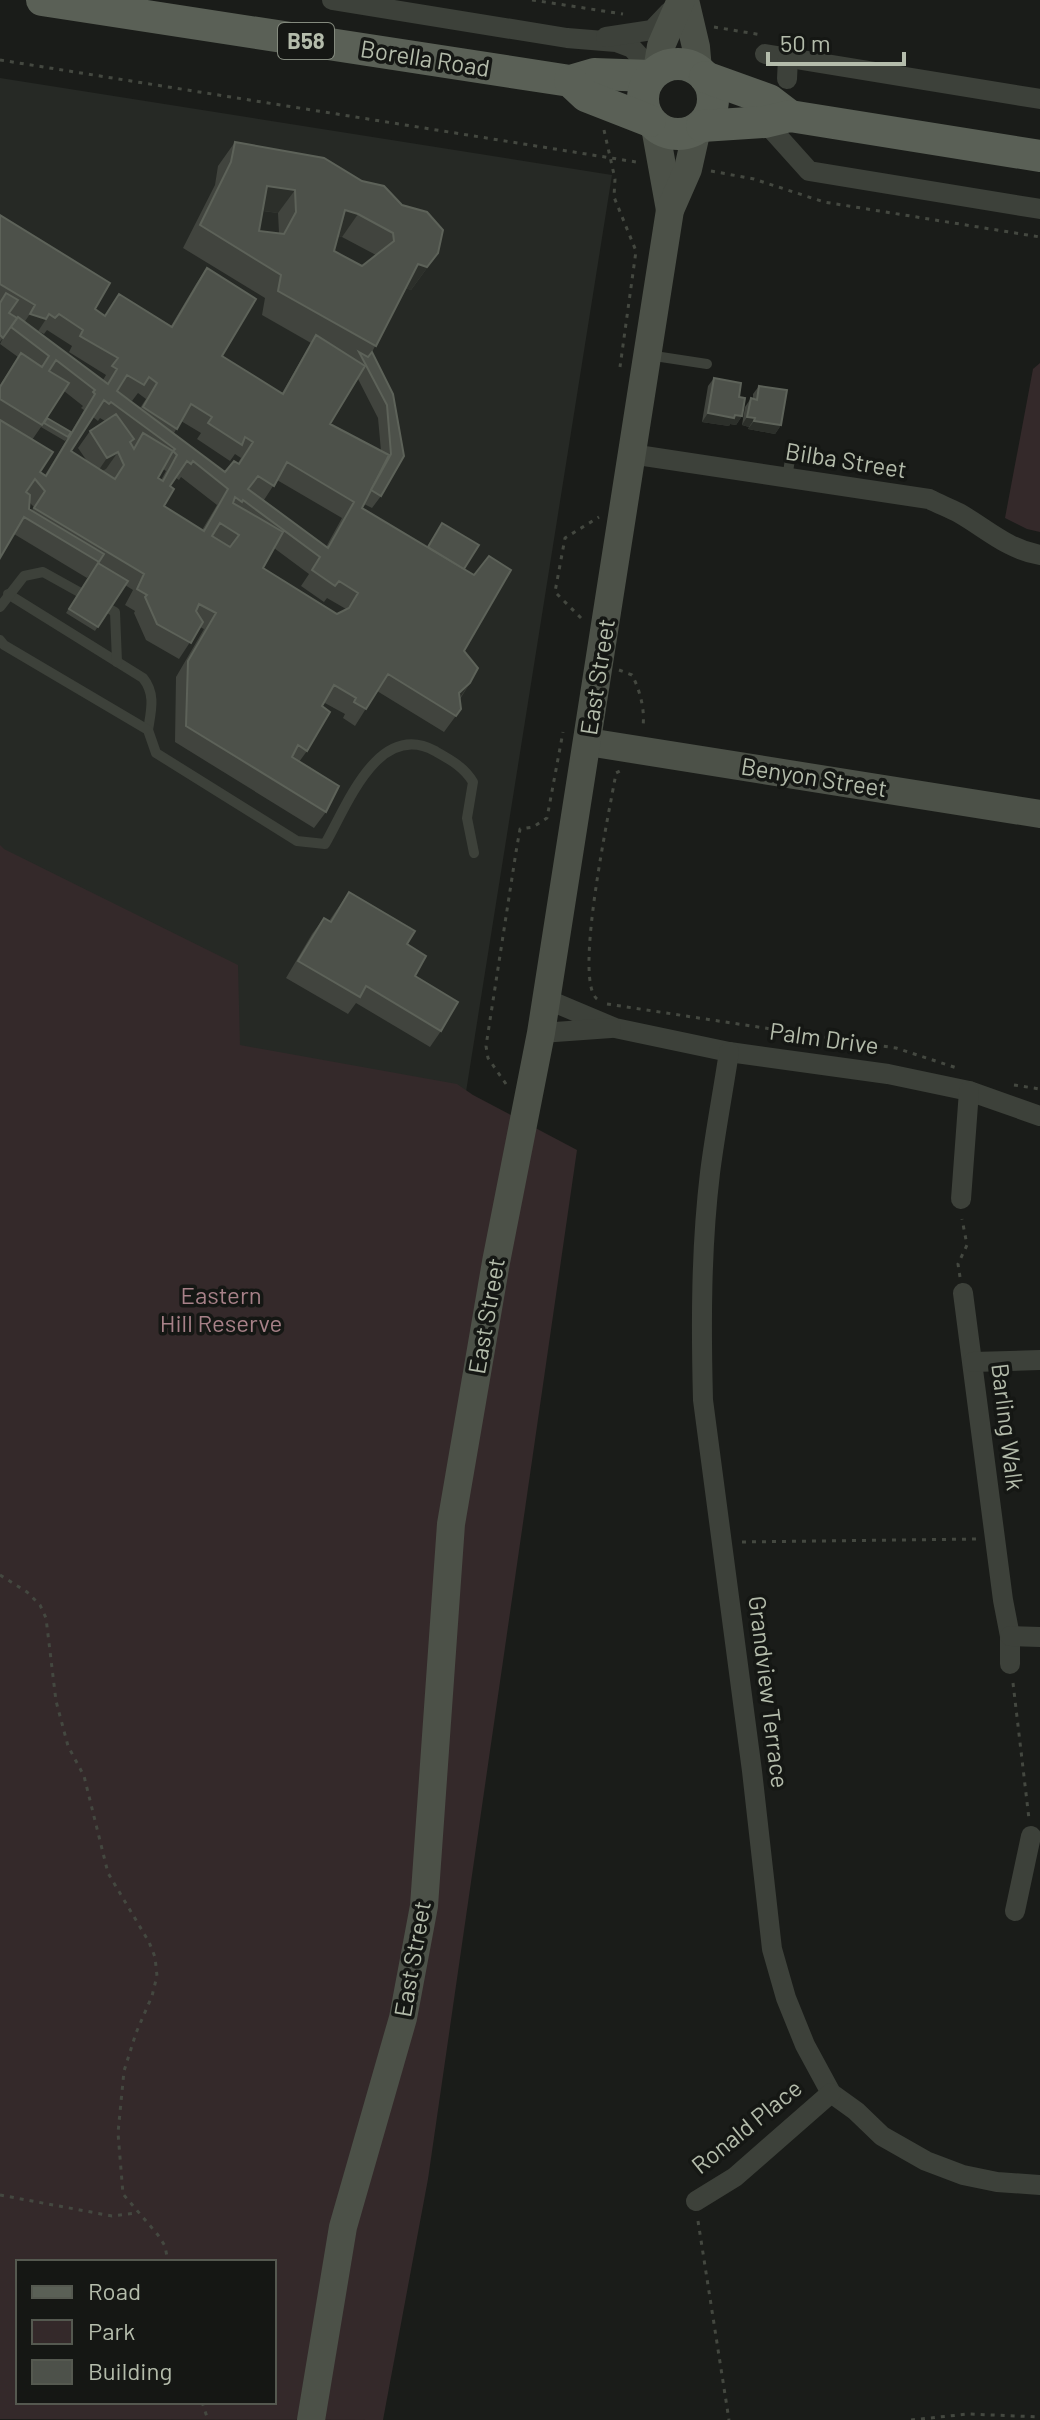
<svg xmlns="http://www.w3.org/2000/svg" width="1040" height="2420" viewBox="0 0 1040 2420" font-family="Barlow,sans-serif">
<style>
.built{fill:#262925}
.green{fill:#34292a;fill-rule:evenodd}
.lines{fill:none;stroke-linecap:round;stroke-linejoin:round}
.path{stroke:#444840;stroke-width:3;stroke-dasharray:4 6;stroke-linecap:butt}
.lane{stroke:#3d413a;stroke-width:10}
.street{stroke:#3d413a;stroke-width:20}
.secondary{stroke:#4c5148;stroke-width:28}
.primary{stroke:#5a6056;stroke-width:32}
.wall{fill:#41443e;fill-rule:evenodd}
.shaded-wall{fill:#2c2f2a}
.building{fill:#4d514a;stroke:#5d6259;stroke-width:2;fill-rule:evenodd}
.labels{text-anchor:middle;stroke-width:7;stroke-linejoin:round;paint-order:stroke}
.shield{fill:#151714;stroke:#848a7e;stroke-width:2}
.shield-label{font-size:22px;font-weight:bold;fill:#b4bcab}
.street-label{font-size:24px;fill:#b4bcab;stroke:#151714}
.park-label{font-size:24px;fill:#a78188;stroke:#151714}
</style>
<rect width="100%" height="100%" fill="#1a1c19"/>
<polygon class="built" points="0,78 612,175 462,1117 0,1047"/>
<g class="green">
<polygon points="1040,363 1040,532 1027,529 1005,518 1033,369"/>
<path d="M0 845 4 849 238 965 240 1045 457 1084 473 1095 577 1150 428 2179 383 2420 0 2419ZM18 2262H274V2402H18Z"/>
</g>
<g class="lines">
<g class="path">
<polyline points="532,0 623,14"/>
<polyline points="714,27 762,35"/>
<polyline points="0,60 636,162"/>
<polyline points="604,130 615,179 614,197 636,251 620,367"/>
<polyline points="711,171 754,179 824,202 1040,237"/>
<polyline points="581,618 555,592 565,538 599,517"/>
<path d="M619 670 632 675C640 690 645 710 643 726"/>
<path d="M597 999C573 980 610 809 616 773L620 771"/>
<polyline points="607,1004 896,1048 957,1068"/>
<polyline points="506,1084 488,1058 486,1046 516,852 520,829 533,827 547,818 563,732"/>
<polyline points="1014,1085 1040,1089"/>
<polyline points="960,1277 958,1264 967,1245 962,1219"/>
<polyline points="742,1542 978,1539"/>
<polyline points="0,1575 27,1592 40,1605 46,1618 56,1701 68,1746 84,1776 108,1873 149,1942 155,1957 157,1976 152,1996 136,2033 124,2071 118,2133 123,2194 158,2235 165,2246 168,2262"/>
<polyline points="1013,1683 1029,1819"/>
<polyline points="0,2195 112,2216 137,2213"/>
<polyline points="698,2221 729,2420"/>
<polyline points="202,2402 208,2420"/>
<polyline points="911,2420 968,2414 1040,2417"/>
</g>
<g class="lane">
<polyline points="648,355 707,364"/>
<polyline points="787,478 792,447"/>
<path d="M8 594 143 678C156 694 151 711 148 730"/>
<polyline points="0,607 24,576 43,572 115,612 117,662"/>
<path d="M0 640 4 645 148 730 156 753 297 841 325 844C347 806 378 720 435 751 451 760 464 767 473 782L467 818 474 853"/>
</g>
<g class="street">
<polyline points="332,0 567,38 616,42 632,48 655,73"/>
<polyline points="606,37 652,30 669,12"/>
<polyline points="765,54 1040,99"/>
<polyline points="787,79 788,58"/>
<polyline points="765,122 809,171 1040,209"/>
<path d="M631 454 929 499C939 504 949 508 959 513 987 529 1007 549 1040 555"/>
<polyline points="546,999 615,1028 729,1052 888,1074 969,1091 1040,1116"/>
<polyline points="541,1033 611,1028"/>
<path d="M729 1052C723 1092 715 1133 710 1173 701 1248 701 1324 703 1400L752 1771 772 1949 786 1998 805 2045 831 2093 856 2111 882 2136 926 2161 963 2175 997 2182 1040 2185"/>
<polyline points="961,1199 969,1091"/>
<polyline points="963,1293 1003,1600 1010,1636 1010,1664"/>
<polyline points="973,1362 1040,1360"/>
<polyline points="1010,1636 1040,1637"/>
<polyline points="1015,1911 1031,1836"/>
<polyline points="696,2201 735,2177 831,2093"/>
</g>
<g class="secondary">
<polyline points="685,0 696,47 698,70"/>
<polyline points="657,71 661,46 681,0"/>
<polyline points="655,127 670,210"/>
<polyline points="588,742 1040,814"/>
<polyline points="311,2420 343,2227 403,2018 424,1906 451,1524 496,1262 541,1033 670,210 688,169 697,129"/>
</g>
<g class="primary">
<polyline points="42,0 570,81 594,74 651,76"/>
<circle cx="678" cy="99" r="35"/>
<polyline points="705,77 769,100 790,116"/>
<polyline points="570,81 586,96 650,121"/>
<polyline points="702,126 765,122 790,116 1040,156"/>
</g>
</g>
<g class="wall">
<path d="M235 142 438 253 411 290 406 288 372 352 404 456 381 496 372 508 364 504 362 508 427 547 442 523 464 569V651L470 683 460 699 461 709 444 732 377 691 355 726 343 718 345 714 323 702 307 751 299 762 326 812 314 828 175 742 176 677 204 629 200 627 179 659 146 640 134 613 135 611 125 605 133 590 125 585 95 631 66 613 91 573 87 578 14 534 0 558V385L18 357 0 344 3 338 0 342V215L95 309 105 316 119 294 171 326 196 284 207 268 222 356 282 393 311 343 262 315 265 298 183 248 215 185 218 166ZM263 211 278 213 279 233 259 231ZM338 236 342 237 376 255 362 266 334 251ZM47 330 72 346 69 352 106 375 103 380 37 332 38 331 44 334ZM358 379 378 418 381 451 330 424ZM64 391 83 406 81 408 84 410 71 432 47 418ZM138 393 146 399 140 408 124 396 132 401ZM93 417 98 421 100 418 105 421 90 431 78 448 87 461 71 451ZM181 421 201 433 197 439 230 461 235 454 241 458 238 463 225 472 174 433ZM41 427 65 441 67 439 45 475 40 472 32 440ZM163 469 166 471 161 480 158 478ZM181 477 217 505 202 530 164 506 170 486 176 478 179 480ZM277 480 342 518 326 547 264 500ZM29 502 34 507 32 510 29 509ZM274 548 309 574 301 586 324 602 327 598 346 609 337 614 263 568Z"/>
<polygon points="714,378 739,397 742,416 736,425 730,424 729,426 702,422 708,386"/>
<polygon points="759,386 781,425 775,434 748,429 749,427 742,425 745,407 751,398 753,399 753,394"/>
<polygon points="349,892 407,944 415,976 441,1031 430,1047 356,1003 348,1014 286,978 312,934 324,918 329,921"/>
</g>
<g class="shaded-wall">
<polygon points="267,186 295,190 278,213 251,209"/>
<polygon points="345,210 358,214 342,237 329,234"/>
<polygon points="438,253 411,290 402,287 418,264"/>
<polygon points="30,314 46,319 35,336 18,331"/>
<polygon points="708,413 735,415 742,416 736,425 730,424 729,426 702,422"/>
<polygon points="747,417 755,418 749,427 742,425"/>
<polygon points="754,421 781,425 775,434 748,429"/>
<polygon points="118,452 106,469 96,474 107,458"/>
<polygon points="470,683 459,699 459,693"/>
</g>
<g class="building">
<path d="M235 142 324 158 362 181 384 186 402 205 427 212 443 230 438 253 427 267 418 264 376 346 278 291 281 275 200 225 231 162ZM267 186 295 190 296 212 284 234 259 231ZM345 210 358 214 393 233 394 241 362 266 334 251Z"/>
<path d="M0 215 110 283 95 309 105 316 119 294 172 327 207 268 256 299 222 356 283 394 316 335 365 366 330 424 389 455 362 508 474 575 489 556 511 570 464 651 478 668 470 683 459 693 461 709 456 716 388 674 366 709 354 702 356 698 334 685 322 706 330 712 307 751 298 745 292 757 339 786 326 812 186 726 188 661 216 613 199 604 196 611 203 622 191 643 157 624 145 597 147 595 137 589 144 574 34 508 45 491 35 479 26 492 30 495 29 509 104 554 99 562 24 517 0 558V420L53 452 40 472 46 476 95 394 93 392 95 390 56 360 49 371 69 383 42 425 0 399V387L21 353 42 367 49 356 11 327 18 317 108 384 117 369 112 366 118 358 80 336 83 330 59 314 55 318 49 314 46 319 30 314 35 305 0 284ZM127 375 144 385 149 377 157 383 143 407 177 429 191 404 212 417 208 423 242 445 245 437 253 442 239 464 234 461 225 472 117 391ZM104 400 109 404 111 402 175 449 173 451 143 433 134 449 130 442 134 439 116 414 90 431 107 458 118 452 124 465 115 479 71 451ZM173 451 177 455 163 481 158 478ZM187 461 191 464 193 461 228 489 204 531 164 506 174 489 170 486ZM287 462 354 502 328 548 248 489 258 476 274 486ZM235 497 242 502 243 500 320 557 312 570 335 586 339 581 358 593 349 608 337 614 263 568 283 532 233 503ZM220 523 239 535 230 547 212 536Z"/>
<polygon points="6,293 18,300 9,313 17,318 3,338 0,335 0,303"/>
<polygon points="359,352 368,357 372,352 393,394 404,456 381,496 371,490 391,454 387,405"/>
<polygon points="714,378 741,383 739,397 745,398 742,416 735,415 734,418 708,413"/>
<polygon points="759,386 787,390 781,425 754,421 755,418 747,417 751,398 757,400"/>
<polygon points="47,418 71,432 68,437 44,423"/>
<polygon points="442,523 479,545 464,569 428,547"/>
<polygon points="98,563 128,581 98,627 69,609"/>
<polygon points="349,892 415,931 407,944 426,956 415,976 458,1002 441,1031 366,986 360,997 298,961 324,918 331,922"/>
</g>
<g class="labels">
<rect class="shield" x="278" y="23" width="56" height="36" rx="6"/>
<g class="shield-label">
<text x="306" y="49">B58</text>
</g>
<g class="street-label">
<text transform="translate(425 59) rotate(9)" y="8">Borella Road</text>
<text transform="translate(846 461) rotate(9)" y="8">Bilba Street</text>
<text transform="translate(598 677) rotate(-81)" y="8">East Street</text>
<text transform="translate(814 778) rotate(9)" y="8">Benyon Street</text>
<text transform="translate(824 1039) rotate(8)" y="8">Palm Drive</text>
<text transform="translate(487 1316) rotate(-80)" y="8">East Street</text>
<text transform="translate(1007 1427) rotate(83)" y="8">Barling Walk</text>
<text transform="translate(768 1692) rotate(83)" y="8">Grandview Terrace</text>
<text transform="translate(413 1959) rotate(-80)" y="8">East Street</text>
<text transform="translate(747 2127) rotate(-39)" y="8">Ronald Place</text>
</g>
<g class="park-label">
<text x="221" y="1304">Eastern<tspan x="221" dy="28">Hill Reserve</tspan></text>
</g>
</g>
<rect x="16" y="2260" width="260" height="144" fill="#151714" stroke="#555950" stroke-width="2"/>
<rect x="32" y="2286" width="40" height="12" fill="#5a6056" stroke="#555950" stroke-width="2"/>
<text x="88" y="2300" font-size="24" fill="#b4bcab">Road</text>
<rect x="32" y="2320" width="40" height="24" fill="#34292a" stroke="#555950" stroke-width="2"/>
<text x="88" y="2340" font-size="24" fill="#b4bcab">Park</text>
<rect x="32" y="2360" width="40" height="24" fill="#4d514a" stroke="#555950" stroke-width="2"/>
<text x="88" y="2380" font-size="24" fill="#b4bcab">Building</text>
<path d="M768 52v12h136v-12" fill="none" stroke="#b4bcab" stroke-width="4"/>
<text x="780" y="52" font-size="24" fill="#b4bcab" stroke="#151714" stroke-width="6" paint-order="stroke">50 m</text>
</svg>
